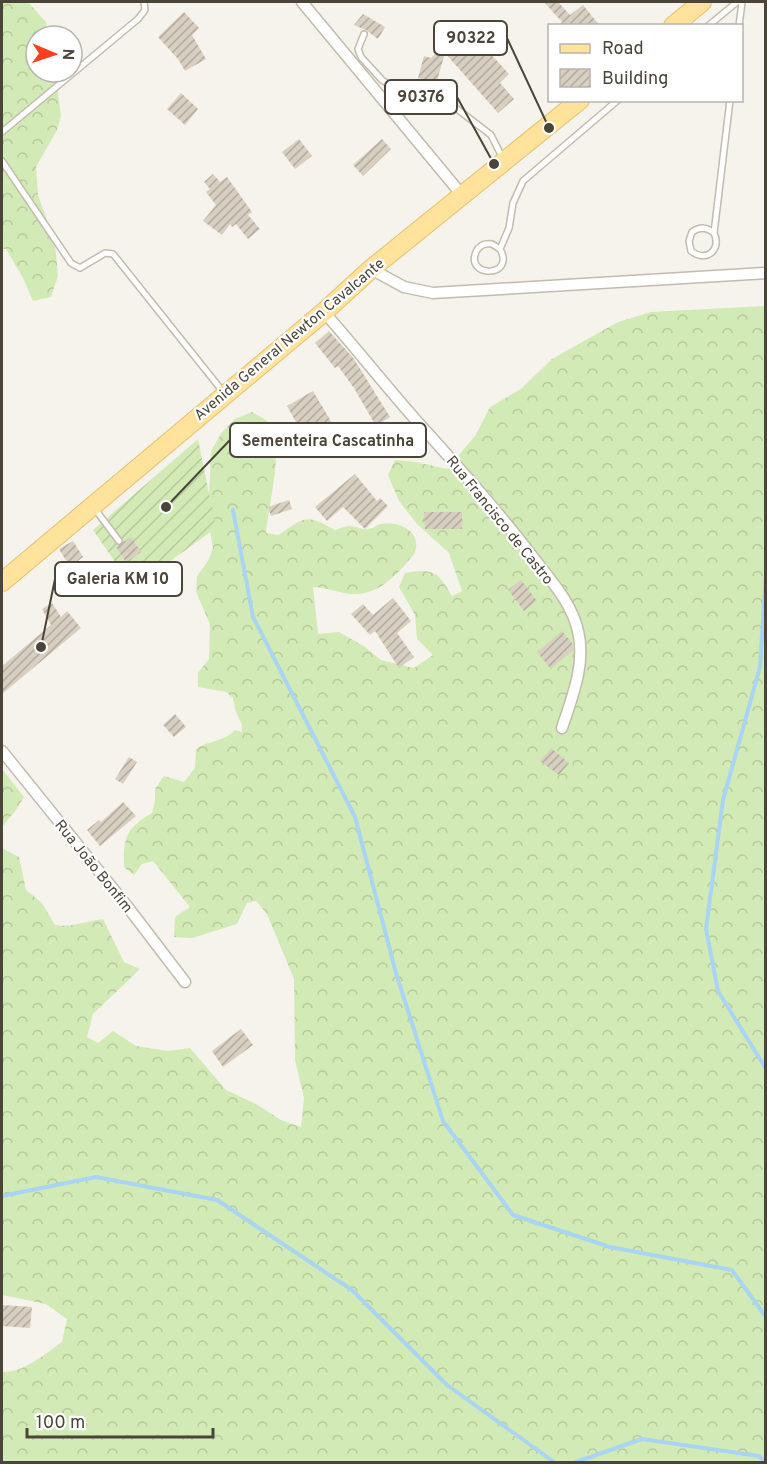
<svg xmlns="http://www.w3.org/2000/svg" width="767" height="1464" viewBox="0 0 767 1464" font-family="Overpass,sans-serif">
<style>
.forest{fill:url(#forest-crowns)}
.garden{fill:url(#garden-furrows)}
.lines{fill:none;stroke-linecap:round;stroke-linejoin:round}
.stream{stroke:#a9d4f2;stroke-width:4}
.building{fill:url(#building-hatch)}
.lane-casing{stroke:#c2bbae;stroke-width:8}
.street-casing{stroke:#c2bbae;stroke-width:13}
.primary-casing{stroke:#e6c16a;stroke-width:20}
.lane{stroke:#fff;stroke-width:5}
.street{stroke:#fff;stroke-width:10}
.primary{stroke:#ffe39c;stroke-width:18}
.labels{text-anchor:middle;stroke-width:4.5;stroke-linejoin:round;paint-order:stroke}
.street-label{font-size:15px;fill:#4b4439;stroke:#fff}
.leader{fill:none;stroke:#4b4439;stroke-width:2}
.callout-dot{fill:#4b4439;stroke:#fff;stroke-width:2}
.callout{fill:#fff;stroke:#4b4439;stroke-width:2}
.callout-label{font-size:16px;text-anchor:middle;font-weight:bold;fill:#4b4439}
</style>
<defs>
<pattern id="forest-crowns" width="20" height="18" patternUnits="userSpaceOnUse" patternTransform="scale(1.5)"><rect width="20" height="18" fill="#d2eab5"/><path d="M2 6a3 3 0 1 1 6 0M12 15a3 3 0 1 1 6 0" fill="none" stroke="#b6ca9c"/></pattern>
<pattern id="garden-furrows" width="10" height="10" patternUnits="userSpaceOnUse" patternTransform="scale(1.5)"><rect width="10" height="10" fill="#d2eab5"/><path d="M-1 1l2-2M0 10L10 0M9 11l2-2" fill="none" stroke="#b6ca9c"/></pattern>
<pattern id="building-hatch" width="6" height="6" patternUnits="userSpaceOnUse" patternTransform="scale(1.5)"><rect width="6" height="6" fill="#d8cfc1"/><path d="M-1 1l2-2M0 6l6-6M5 7l2-2" fill="none" stroke="#b1aa9e"/></pattern>
</defs>
<rect width="100%" height="100%" fill="#f6f3ec"/>
<g class="forest">
<polygon points="2,2 28,2 46,22 48,36 36,36 36,72 55,72 61,116 57,130 36,167 38,195 55,243 58,276 51,297 33,301 23,278 6,249 2,249"/>
<path d="M765 306V1462H2V1372C23 1373 45 1354 62 1342L67 1319 46 1304 2 1295V848L19 857 26 890 42 903 55 925C70 928 88 921 103 919L124 962 140 969 93 1014 87 1037 98 1043 113 1031 136 1046 168 1051 190 1048 226 1090 256 1104 281 1120 301 1127 304 1098 295 1060 294 979 267 914 256 901 247 903 237 924 192 938 174 937 175 917 190 907 153 861 142 864 134 875 124 867C123 838 126 828 152 813L155 801V789L164 776 184 782 195 768 196 749C209 740 224 742 235 730L242 732V725L235 709 233 698 226 692 198 687V673L209 659 210 624 196 592 197 576 208 561 213 548 208 520 211 451 222 432 235 419 252 412C257 415 264 418 268 422 286 445 268 505 266 533L278 535C306 517 305 513 335 530 339 529 345 526 349 526 356 526 361 530 368 529 373 529 376 525 381 524 399 520 424 533 414 554 398 574 379 596 351 594 338 593 326 587 313 587L318 634 339 632 365 647 381 660 414 668 433 655 417 639 415 615 399 587 405 573C433 568 438 572 452 596L462 591 449 553 417 524 399 501 388 475 395 460 416 462 447 469 475 436 490 407 521 389 552 359 618 322 651 312Z"/>
<polygon points="2,769 24,797 16,810 2,827"/>
</g>
<polygon class="garden" points="198,439 216,528 133,588 93,530"/>
<g class="lines">
<g class="stream">
<polyline points="233,510 253,617 355,817 396,973 443,1121 513,1215 610,1247 732,1270 766,1317"/>
<polyline points="766,573 760,667 723,800 706,929 718,991 766,1069"/>
<polyline points="2,1196 96,1177 217,1200 352,1290 447,1385 554,1462"/>
<polyline points="576,1462 642,1439 759,1456 765,1462"/>
</g>
</g>
<g class="building">
<polygon points="544,2 558,2 570,15 583,5 600,26 558,26 562,22"/>
<polygon points="184,12 199,28 192,35 206,59 185,71 178,59 158,37"/>
<polygon points="363,14 385,27 378,39 366,30 354,25"/>
<polygon points="465,26 509,74 500,83 514,99 498,113 445,53 436,84 418,78 424,56 431,58"/>
<polygon points="181,93 198,109 185,125 167,109"/>
<polygon points="299,139 312,156 295,169 282,152"/>
<polygon points="382,139 391,149 363,176 353,165"/>
<polygon points="213,174 220,182 227,177 252,212 248,215 260,229 248,239 236,224 232,227 230,224 222,235 203,221 216,205 206,192 210,189 204,182"/>
<polygon points="329,331 354,359 390,417 376,426 354,388 338,366 335,368 315,343"/>
<polygon points="313,391 335,428 303,447 297,436 302,433 287,406"/>
<polygon points="355,474 377,501 380,498 388,506 365,529 343,507 327,521 315,507"/>
<polygon points="289,500 292,509 271,516 268,507"/>
<polygon points="424,512 462,512 462,529 425,529"/>
<polygon points="131,537 141,552 126,562 116,547"/>
<polygon points="73,541 83,557 70,567 59,549"/>
<polygon points="521,580 537,601 524,611 508,590"/>
<polygon points="393,598 411,621 397,633 414,657 399,668 375,631 370,635 351,614 363,604 373,615"/>
<polygon points="52,603 61,617 67,611 81,628 2,694 2,666 51,625 42,609"/>
<polygon points="562,631 572,643 573,650 551,669 537,652"/>
<polygon points="175,714 186,727 174,737 163,725"/>
<polygon points="551,748 569,763 559,775 540,761"/>
<polygon points="129,757 137,762 123,784 115,779"/>
<polygon points="123,802 136,816 100,846 87,830 99,820 101,822"/>
<polygon points="241,1029 253,1045 223,1067 212,1051"/>
<polygon points="2,1305 32,1307 30,1328 2,1326"/>
</g>
<g class="lines">
<defs>
<g id="lane">
<polyline points="708,26 737,2"/>
<polyline points="739,26 742,2"/>
<polyline points="364,34 358,49 361,57 382,80 393,87 418,87 439,95 491,135 503,159"/>
<polyline points="2,132 138,19 145,10 144,2"/>
<polyline points="2,161 71,263 80,268 105,253 113,254 224,393"/>
<path d="M714 233C707 227 700 226 692 232L689 241 691 251C706 263 722 250 714 233L730 100"/>
<path d="M500 249 492 244C485 243 479 245 476 252 465 278 516 278 500 249L509 228 513 203 523 181 618 100"/>
<polyline points="95,509 119,541"/>
</g>
<g id="street">
<polyline points="302,2 462,195"/>
<polyline points="371,269 404,287 433,293 766,273"/>
<path d="M324 312C355 347 384 384 415 419 457 466 499 512 536 561 553 583 572 604 578 631 586 664 572 697 562 728"/>
<polyline points="2,751 127,906 185,982"/>
</g>
<g id="primary">
<polyline points="673,26 702,2"/>
<polyline points="2,582 324,312 371,269 580,100"/>
</g>
</defs>
<use href="#lane" class="lane-casing"/>
<use href="#street" class="street-casing"/>
<use href="#primary" class="primary-casing"/>
<use href="#lane" class="lane"/>
<use href="#street" class="street"/>
<use href="#primary" class="primary"/>
</g>
<g class="labels">
<g class="street-label">
<text transform="translate(289 339) rotate(-40)" y="5">Avenida General Newton Cavalcante</text>
<text transform="translate(500 520) rotate(51)" y="5">Rua Francisco de Castro</text>
<text transform="translate(94 866) rotate(51)" y="5">Rua João Bonfim</text>
</g>
</g>
<path class="leader" d="M549 128L507 38M494 164L457 97M166 507L230 440M41 647L55 579"/>
<g class="callout-dot">
<circle cx="549" cy="128" r="6"/>
<circle cx="494" cy="164" r="6"/>
<circle cx="166" cy="507" r="6"/>
<circle cx="41" cy="647" r="6"/>
</g>
<g class="callout">
<rect x="434" y="21" width="73" height="34" rx="6"/>
<rect x="385" y="80" width="72" height="34" rx="6"/>
<rect x="230" y="423" width="196" height="34" rx="6"/>
<rect x="55" y="562" width="127" height="34" rx="6"/>
</g>
<g class="callout-label">
<text x="471" y="43">90322</text>
<text x="421" y="102">90376</text>
<text x="328" y="446">Sementeira Cascatinha</text>
<text x="118" y="584">Galeria KM 10</text>
</g>
<rect width="767" height="1464" fill="none" stroke="#4b4439" stroke-width="6"/>
<rect x="548" y="24" width="195" height="78" fill="#ffffff" stroke="#b7b4b0" stroke-width="1.5"/>
<rect x="560" y="44" width="30" height="9" fill="#ffe39c" stroke="#b7b4b0" stroke-width="1.5"/>
<text x="602" y="54" font-size="18" fill="#4b4439">Road</text>
<rect x="560" y="69" width="30" height="18" fill="url(#building-hatch)" stroke="#b7b4b0" stroke-width="1.5"/>
<text x="602" y="84" font-size="18" fill="#4b4439">Building</text>
<g transform="translate(54 54) rotate(92)"><circle r="28" fill="#ffffff" stroke="#b7b4b0" stroke-width="1.5"/>
<path d="M0-4.5L10 22L0 15L-10 22Z" fill="#fc3f1d"/>
<text y="-9" font-size="16" font-weight="bold" text-anchor="middle" fill="#4b4439">N</text>
</g>
<path d="M27 1428v9h186v-9" fill="none" stroke="#4b4439" stroke-width="3"/>
<text x="36" y="1428" font-size="18" fill="#4b4439" stroke="#ffffff" stroke-width="4.5" paint-order="stroke">100 m</text>
</svg>
